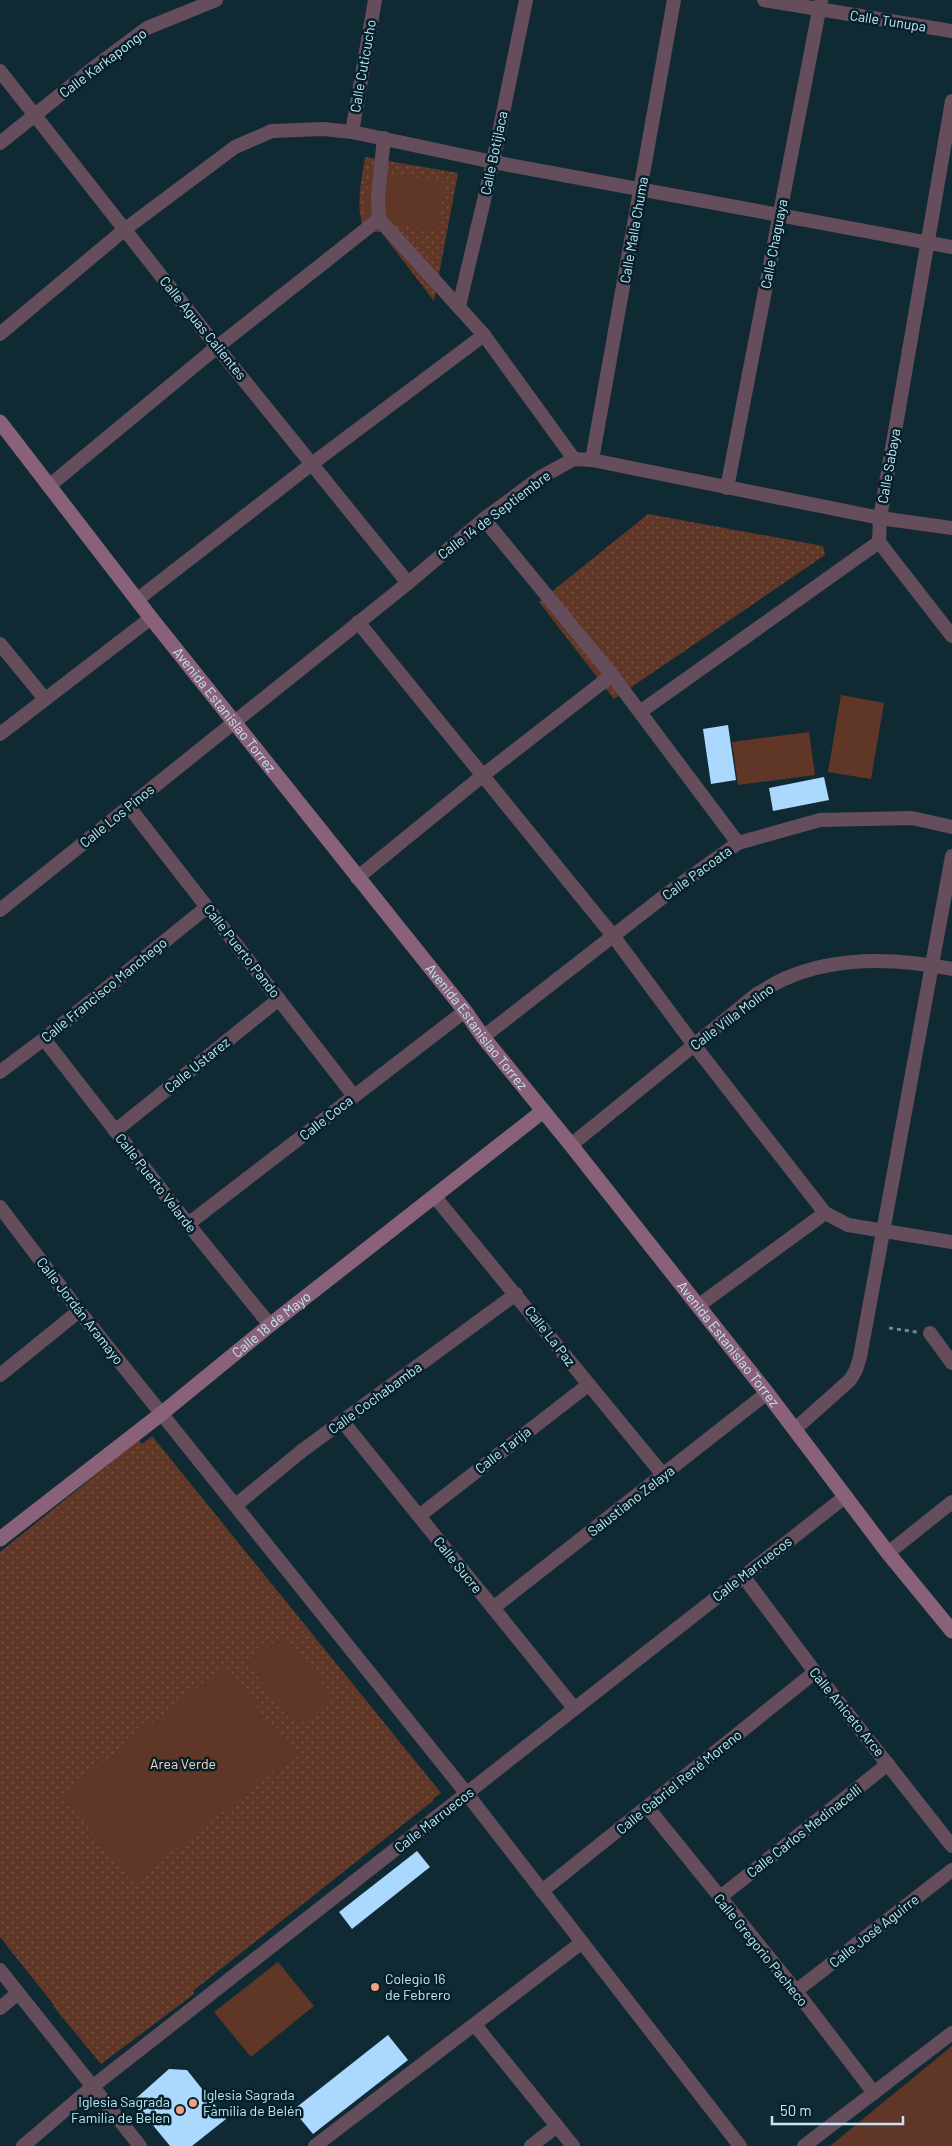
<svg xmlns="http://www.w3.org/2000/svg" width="952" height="2146" viewBox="0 0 952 2146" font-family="Barlow,sans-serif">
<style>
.park{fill:url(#park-dots)}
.garden{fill:#603726}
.building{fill:#aad8fe}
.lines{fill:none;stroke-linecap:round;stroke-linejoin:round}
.path{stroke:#6a8a96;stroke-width:3;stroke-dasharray:4 4;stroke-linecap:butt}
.street{stroke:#664d5b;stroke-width:14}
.secondary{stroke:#896179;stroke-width:15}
.poi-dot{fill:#f2a07f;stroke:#062029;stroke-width:2}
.labels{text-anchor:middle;stroke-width:5;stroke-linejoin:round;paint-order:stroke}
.street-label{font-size:14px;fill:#c1e7f6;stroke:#062029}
.park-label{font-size:14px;fill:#fbd3c2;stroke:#062029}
.poi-label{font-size:14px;fill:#c1e7f6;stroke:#062029;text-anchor:start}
</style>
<defs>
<pattern id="park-dots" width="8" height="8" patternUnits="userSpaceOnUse" patternTransform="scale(1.25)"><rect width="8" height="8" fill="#603726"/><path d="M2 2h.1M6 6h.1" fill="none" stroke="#755446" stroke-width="1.8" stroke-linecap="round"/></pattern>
</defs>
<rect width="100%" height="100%" fill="#102a33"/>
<g class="park">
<path d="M365 157 458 173 434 301 381 232C376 232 370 232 366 228 353 217 363 172 365 157Z"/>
<polygon points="648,514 823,546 825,555 614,699 539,602"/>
<polygon points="152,1436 441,1793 433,1799 434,1800 193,1991 194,1994 101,2064 53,2006 54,2005 0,1937 0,1552 139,1440 142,1444"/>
</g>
<g class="garden">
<polygon points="371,170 445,183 437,231 363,219"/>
<polygon points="841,695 884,703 871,779 828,772"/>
<polygon points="809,732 815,775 738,785 732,742"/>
<polygon points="283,1635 334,1697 298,1726 247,1664"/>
<polygon points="224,1666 295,1755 133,1883 62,1795"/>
<polygon points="278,1962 314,2006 251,2057 214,2012"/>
<polygon points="952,2046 952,2146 830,2146"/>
</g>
<g class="building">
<polygon points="728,725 736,780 711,784 703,729"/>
<polygon points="824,777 829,800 773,811 769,788"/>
<polygon points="417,1851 430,1867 352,1929 339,1912"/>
<polygon points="388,2035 408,2060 313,2134 293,2110"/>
<polygon points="169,2069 187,2070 226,2119 192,2146 170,2146 133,2101"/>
</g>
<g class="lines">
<polyline class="path" points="889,1328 917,1332"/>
<g class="street">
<polyline points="764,0 952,31"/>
<polyline points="0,71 217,347 408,583"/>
<polyline points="352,132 375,0"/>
<polyline points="384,138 378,196 379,219 484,335 574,459"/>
<polyline points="0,143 96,66 147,28 216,0"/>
<polyline points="459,306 493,162 526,0"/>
<polyline points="0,334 124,230 235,147 272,131 323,129 352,132 493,162 952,247"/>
<polyline points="592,460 674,0"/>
<polyline points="49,486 217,347 379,219"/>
<polyline points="727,488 821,0"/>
<polyline points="484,519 612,675 738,843"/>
<polyline points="879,542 952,636"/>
<polyline points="138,599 313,463 484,335"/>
<polyline points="358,622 614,937 694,1045 825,1213 848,1225 952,1242"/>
<polyline points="0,644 45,699"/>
<polyline points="640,712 879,542 880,518 952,101"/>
<polyline points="0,734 151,618"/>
<polyline points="129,807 354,1096"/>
<polyline points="357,878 482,776 612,675"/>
<polyline points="0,910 408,583 484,519 541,477 574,459 592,460 880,518 952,528"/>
<polyline points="483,1037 667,894 738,843 820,820 912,818 952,827"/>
<polyline points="44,1039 188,1224 270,1325"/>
<polyline points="0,1072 44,1039 207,907"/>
<polyline points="115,1131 279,999"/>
<path d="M571 1145 757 994C766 989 775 983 784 979 837 955 897 958 952 969"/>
<polyline points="435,1197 664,1476"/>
<polyline points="0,1207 79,1311 467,1794 740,2146"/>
<polyline points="188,1224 465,1011"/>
<polyline points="698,1306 825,1213"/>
<polyline points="930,1333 952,1363"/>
<polyline points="0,1375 79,1311"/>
<polyline points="343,1422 574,1708"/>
<polyline points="795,1429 850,1380 856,1370 860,1357 952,856"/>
<polyline points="236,1505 303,1450 516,1294"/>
<polyline points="419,1516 588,1385"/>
<polyline points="888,1553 952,1502"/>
<polyline points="743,1576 815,1672 952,1846"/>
<polyline points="493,1608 767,1393"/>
<polyline points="648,1808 796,1991 874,2093"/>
<polyline points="542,1891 815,1672"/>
<polyline points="719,1898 888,1764"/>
<polyline points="0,1970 140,2146"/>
<polyline points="796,1991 952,1870"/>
<polyline points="0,2008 18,1993"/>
<polyline points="475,2025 573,2146"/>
<polyline points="23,2146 92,2087 846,1496"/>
<polyline points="315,2146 581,1943"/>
<polyline points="531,2146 557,2126"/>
<polyline points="804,2146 952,2033"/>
</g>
<g class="secondary">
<path id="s1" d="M0 422 151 618 465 1011 483 1037 571 1145 767 1393 888 1553 952 1631"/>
<path id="s2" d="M0 1539 161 1414 270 1325 543 1111"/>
</g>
</g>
<g class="poi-dot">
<circle cx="375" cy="1987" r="5"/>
<circle cx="193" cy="2103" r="5"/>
<circle cx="180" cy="2110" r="5"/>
</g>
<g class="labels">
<g class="street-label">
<text transform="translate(888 21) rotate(9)" y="5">Calle Tunupa</text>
<text transform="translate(103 63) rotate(-37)" y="5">Calle Karkapongo</text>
<text transform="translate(363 66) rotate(-80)" y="5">Calle Cuticucho</text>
<text transform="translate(494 153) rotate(-78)" y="5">Calle Botijlaca</text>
<text transform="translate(634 230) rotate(-80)" y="5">Calle Malla Chuma</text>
<text transform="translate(774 244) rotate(-79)" y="5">Calle Chaguaya</text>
<text transform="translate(203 328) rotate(51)" y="5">Calle Aguas Calientes</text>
<text transform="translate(889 466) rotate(-80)" y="5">Calle Sabaya</text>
<text transform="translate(494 515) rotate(-37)" y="5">Calle 14 de Septiembre</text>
<text dy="5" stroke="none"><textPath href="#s1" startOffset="365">Avenida Estanislao Torrez</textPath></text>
<text transform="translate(117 816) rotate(-39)" y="5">Calle Los Pinos</text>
<text transform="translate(697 873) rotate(-36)" y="5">Calle Pacoata</text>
<text transform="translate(242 951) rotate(52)" y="5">Calle Puerto Pando</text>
<text transform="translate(104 990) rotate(-39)" y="5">Calle Francisco Manchego</text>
<text transform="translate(732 1017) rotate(-37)" y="5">Calle Villa Molino</text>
<text dy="5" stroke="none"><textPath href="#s1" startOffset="770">Avenida Estanislao Torrez</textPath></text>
<text transform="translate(197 1065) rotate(-39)" y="5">Calle Ustarez</text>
<text transform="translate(326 1118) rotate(-38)" y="5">Calle Coca</text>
<text transform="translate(156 1183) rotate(52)" y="5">Calle Puerto Velarde</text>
<text transform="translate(80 1311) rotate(52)" y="5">Calle Jordán Aramayo</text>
<text dy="5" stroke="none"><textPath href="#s2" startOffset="346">Calle 18 de Mayo</textPath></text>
<text transform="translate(550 1336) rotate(52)" y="5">Calle La Paz</text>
<text dy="5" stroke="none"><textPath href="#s1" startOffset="1175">Avenida Estanislao Torrez</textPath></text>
<text transform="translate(375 1398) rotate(-36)" y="5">Calle Cochabamba</text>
<text transform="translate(503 1450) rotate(-38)" y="5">Calle Tarija</text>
<text transform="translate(631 1501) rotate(-38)" y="5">Salustiano Zelaya</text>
<text transform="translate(458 1565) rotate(51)" y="5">Calle Sucre</text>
<text transform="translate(752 1569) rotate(-38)" y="5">Calle Marruecos</text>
<text transform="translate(847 1712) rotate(51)" y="5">Calle Aniceto Arce</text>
<text transform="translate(679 1782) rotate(-39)" y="5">Calle Gabriel René Moreno</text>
<text transform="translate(434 1820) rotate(-38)" y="5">Calle Marruecos</text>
<text transform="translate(804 1831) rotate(-38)" y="5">Calle Carlos Medinacelli</text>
<text transform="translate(874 1931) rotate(-38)" y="5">Calle José Aguirre</text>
<text transform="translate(761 1950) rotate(51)" y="5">Calle Gregorio Pacheco</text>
</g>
<g class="park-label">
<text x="183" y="1769">Area Verde</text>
</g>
<g class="poi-label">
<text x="385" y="1984">Colegio 16<tspan x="385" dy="16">de Febrero</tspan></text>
<text x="203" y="2100">Iglesia Sagrada<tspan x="203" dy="16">Familia de Belén</tspan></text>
<text x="170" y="2107" text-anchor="end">Iglesia Sagrada<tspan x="170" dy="16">Familia de Belen</tspan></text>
</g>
</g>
<path d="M772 2116v8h131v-8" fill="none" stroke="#c1e7f6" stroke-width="2.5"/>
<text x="780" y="2116" font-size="15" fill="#c1e7f6" stroke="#062029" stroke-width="4" paint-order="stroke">50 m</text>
</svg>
